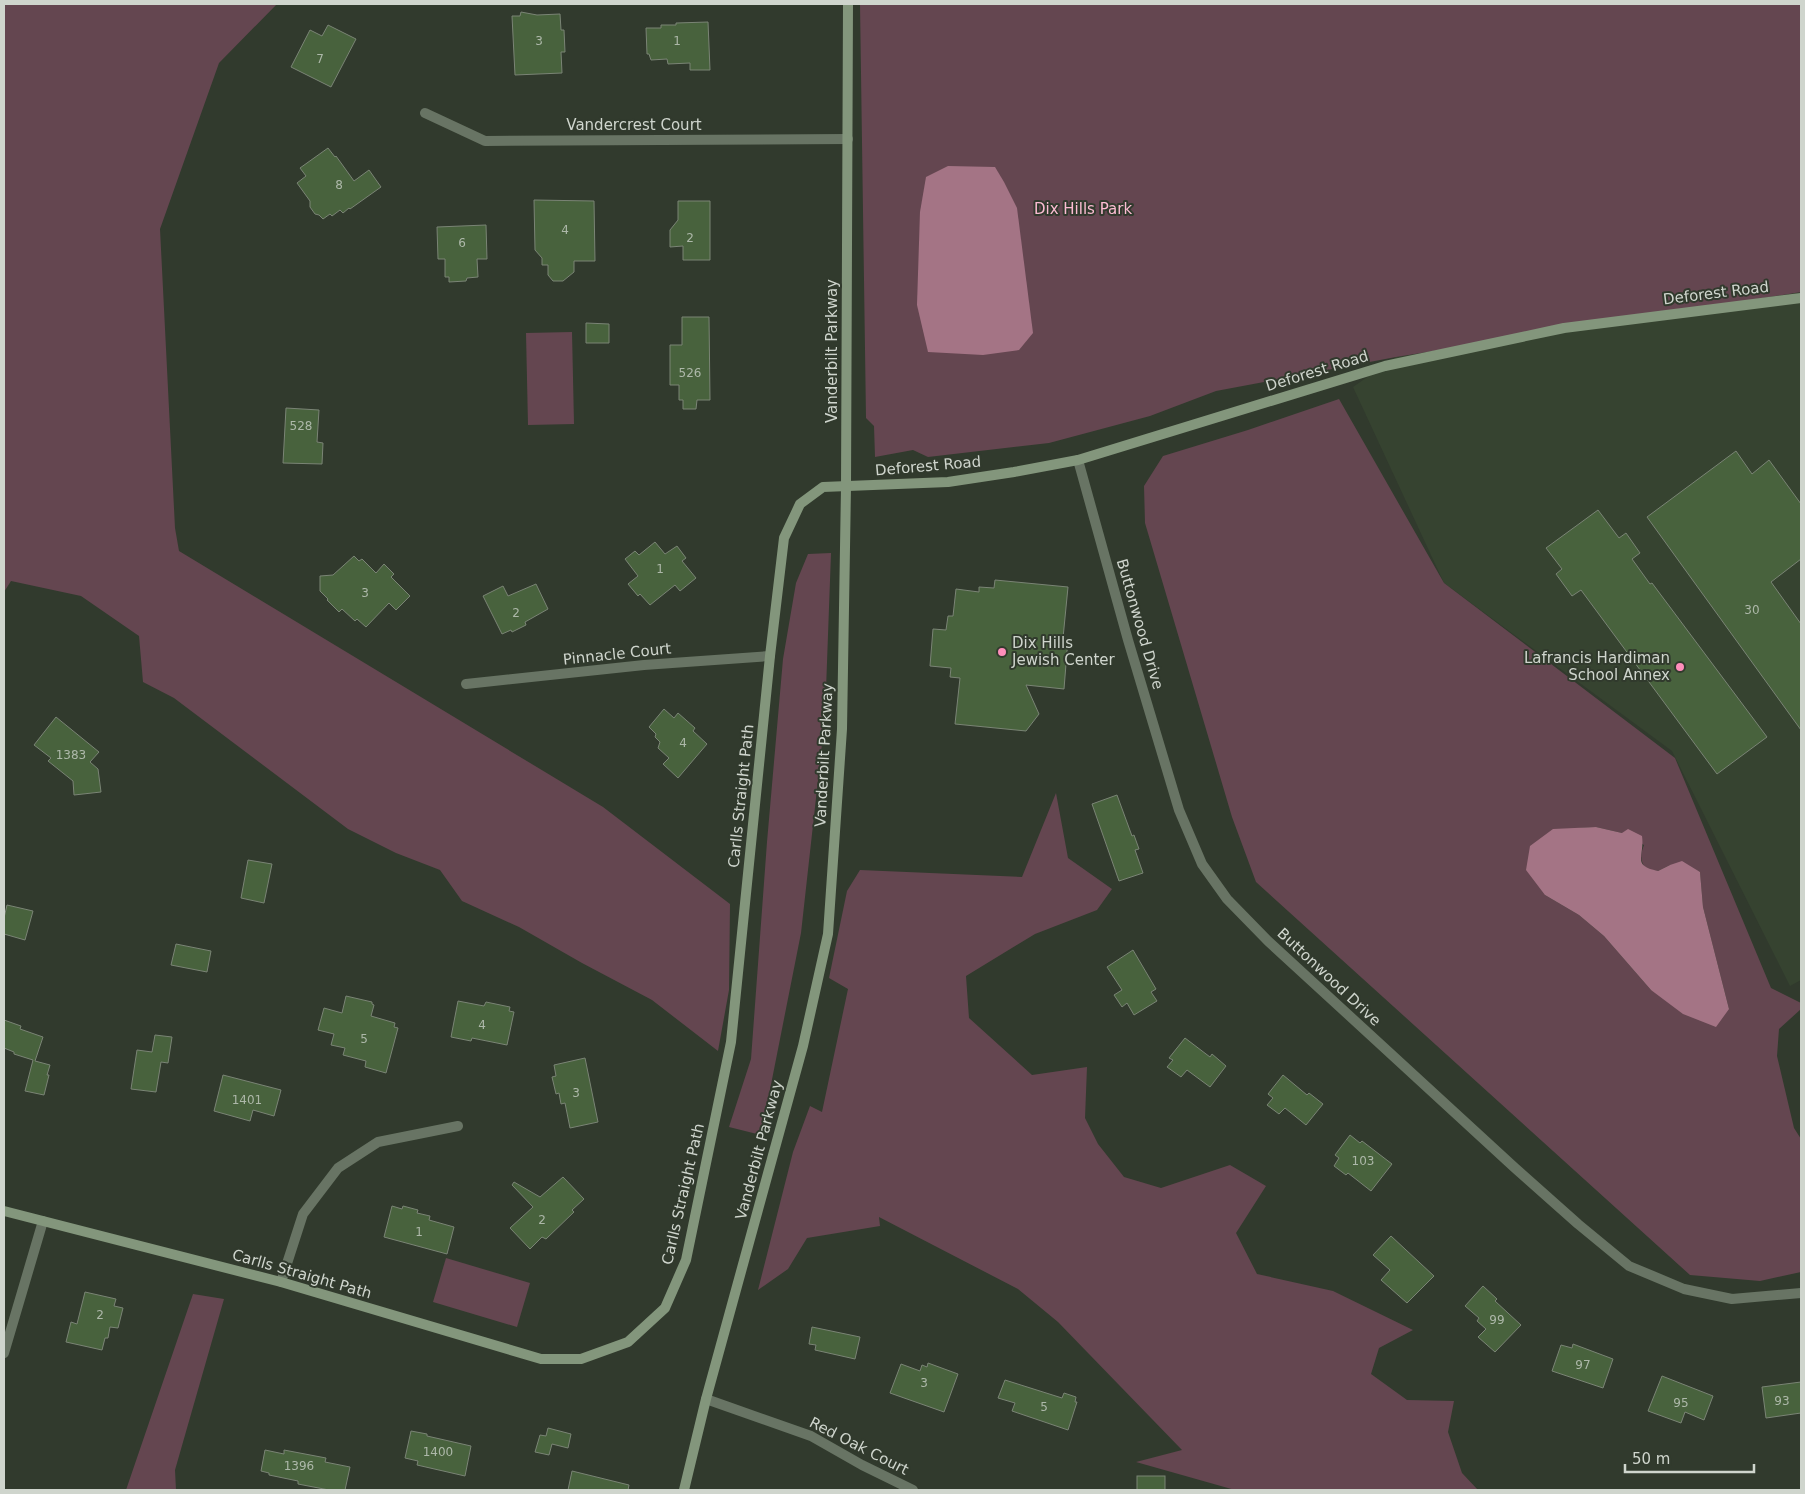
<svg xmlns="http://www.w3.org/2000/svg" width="1805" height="1494" viewBox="0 0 1805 1494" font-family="'DejaVu Sans',sans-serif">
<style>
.built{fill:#364330}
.green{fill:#644650;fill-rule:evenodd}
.water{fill:#a47485}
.building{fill:#48623d;stroke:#7a8475}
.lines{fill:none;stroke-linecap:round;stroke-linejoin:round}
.street{stroke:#687464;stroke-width:10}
.secondary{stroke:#83967c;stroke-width:10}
.poi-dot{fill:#ff8eba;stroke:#313a2d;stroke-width:2}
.labels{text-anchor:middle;stroke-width:4;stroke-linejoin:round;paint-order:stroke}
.number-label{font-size:12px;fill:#adb8a9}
.street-label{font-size:15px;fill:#cfd5cd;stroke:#313a2d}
.park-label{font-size:15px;fill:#fbbcd2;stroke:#313a2d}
.poi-label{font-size:15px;fill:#cfd5cd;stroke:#313a2d;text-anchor:start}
</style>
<rect width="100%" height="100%" fill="#313a2d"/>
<polygon class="built" points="1801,292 1801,980 1790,986 1672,751 1444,583 1353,387 1396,357"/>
<g class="green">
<polygon points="4,4 277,4 219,63 160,229 175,528 179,551 603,807 730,904 729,990 718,1051 652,1000 582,963 519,927 462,901 440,870 396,853 348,829 174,698 143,682 139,636 81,596 11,581 4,592"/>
<polygon points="860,4 1801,4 1801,292 1396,357 1216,391 1150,416 1049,443 928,457 913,450 875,457 874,426 866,418"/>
<polygon points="572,332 574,424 528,425 526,333"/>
<path d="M1339 399 1444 583 1675 758 1771 988 1801 1003V1009L1779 1029 1777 1056 1794 1128 1801 1139V1272L1760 1281 1690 1275 1256 882 1232 817 1145 523 1144 486 1163 456 1248 430ZM1596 827 1622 833 1644 845C1640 855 1640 861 1646 869L1658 871 1670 865 1700 872 1703 907 1729 1009 1651 990 1604 936 1579 915 1545 895 1579 828Z"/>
<polygon points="831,553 825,717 801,933 761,1135 729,1127 751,1059 767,842 783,659 796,583 808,554"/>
<polygon points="1056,793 1068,858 1112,889 1097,910 1035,934 966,976 969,1018 1032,1075 1087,1067 1085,1118 1098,1144 1124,1177 1161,1188 1230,1165 1266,1186 1236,1233 1257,1274 1333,1291 1413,1330 1379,1348 1371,1374 1407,1400 1454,1401 1448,1432 1462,1473 1478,1490 1235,1490 1136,1462 1182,1450 1058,1322 1018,1289 879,1217 880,1226 807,1238 788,1269 758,1290 793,1152 810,1106 822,1112 848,989 829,978 847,891 860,870 1022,877"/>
<polygon points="446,1258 530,1283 517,1327 433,1302"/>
<polygon points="193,1294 224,1299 175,1470 176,1490 126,1490"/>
</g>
<g class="water">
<polygon points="948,166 995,167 1004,182 1017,208 1033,333 1019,350 983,355 928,352 917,305 920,212 926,177"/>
<path d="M1596 827 1622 833 1628 829 1642 836C1645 856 1631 866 1658 871L1670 865 1682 861 1700 872 1703 907 1729 1009 1716 1027 1683 1014 1651 990 1604 936 1579 915 1545 895 1526 870 1530 846 1553 829Z"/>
</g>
<g class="building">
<polygon points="521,12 537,15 560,14 561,30 564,30 565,52 561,52 562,73 515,75 512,16 520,16"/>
<polygon points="708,22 710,70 690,70 690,63 668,64 667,59 651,60 649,54 647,54 646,28 661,28 661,25 676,25 676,23"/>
<polygon points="328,25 356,39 331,87 291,67 310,30 322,36"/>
<polygon points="328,148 335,157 336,156 354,181 369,170 381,187 350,209 349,208 343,213 340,210 332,216 330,214 323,219 319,215 315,214 310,207 310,201 297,183 306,176 300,168"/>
<polygon points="534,200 594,201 595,261 574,261 574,272 563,281 553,281 548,275 548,265 542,265 542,258 535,250"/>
<polygon points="678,201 710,201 710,260 683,260 683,246 670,247 670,230 678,220"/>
<polygon points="486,225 487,259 477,259 478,277 467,278 466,281 449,282 449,277 445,277 445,259 438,259 437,227"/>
<polygon points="682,317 709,317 710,400 697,400 696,409 683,409 683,400 679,400 679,385 670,385 670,345 682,345"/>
<polygon points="586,323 609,324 609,343 586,343"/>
<polygon points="286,408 319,410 317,442 323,443 322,464 283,463"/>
<polygon points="1736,451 1752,474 1769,460 1801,504 1801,559 1771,582 1801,624 1801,730 1647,517"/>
<polygon points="1598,510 1619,538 1626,533 1640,553 1632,559 1650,584 1652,583 1767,737 1717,774 1581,590 1572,596 1556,574 1562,569 1546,548"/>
<polygon points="655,542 665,554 677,546 686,558 682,561 696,578 680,591 675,585 650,605 640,594 638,596 628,584 638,576 625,559 635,551 639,555"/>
<polygon points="354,556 359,561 362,559 376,573 384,564 394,574 391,577 410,596 396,610 389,603 366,627 357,619 355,621 342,609 339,612 327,600 328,599 320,591 320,576 333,575"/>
<polygon points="995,580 1068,587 1063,638 1068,639 1064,689 1026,685 1039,714 1026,731 955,724 960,678 950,677 951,668 930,666 933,629 946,630 948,616 953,616 956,589 979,592 979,587 994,588"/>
<polygon points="536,584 548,609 525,622 526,625 512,632 511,630 502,634 483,596 503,586 508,596"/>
<polygon points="664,709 674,718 678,713 695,728 693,731 707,744 678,778 663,764 669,758 658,748 660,742 655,737 656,734 649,727"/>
<polygon points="56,717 99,752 90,762 98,769 101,792 74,795 73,781 48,761 51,758 34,745"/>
<polygon points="1117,795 1132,836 1134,835 1139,849 1135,850 1143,873 1119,881 1092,804"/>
<polygon points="248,860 272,864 264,903 241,898"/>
<polygon points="7,905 33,911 25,940 4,934 4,918"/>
<polygon points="176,944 211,951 207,972 171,965"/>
<polygon points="1133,950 1156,989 1151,992 1157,1001 1134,1015 1127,1003 1122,1007 1114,995 1122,990 1107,967"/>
<polygon points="346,996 372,1002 372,1004 374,1005 371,1016 395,1023 394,1027 398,1028 386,1073 365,1067 366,1061 343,1055 345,1048 331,1045 334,1034 318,1030 324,1008 342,1013"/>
<polygon points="458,1001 484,1006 486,1002 510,1007 509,1011 514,1012 507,1045 472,1038 471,1041 451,1037"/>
<polygon points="4,1020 21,1026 20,1029 43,1037 35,1061 50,1065 47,1075 49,1075 44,1095 25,1091 33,1060 14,1054 14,1052 4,1048"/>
<polygon points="155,1035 172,1037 168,1063 161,1062 156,1092 131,1089 137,1050 152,1052"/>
<polygon points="1185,1038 1210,1057 1212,1054 1226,1066 1210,1087 1187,1070 1181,1077 1167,1067 1173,1060 1169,1058"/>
<polygon points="585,1058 598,1122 570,1128 565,1103 561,1104 559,1093 556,1094 552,1077 556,1076 554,1065"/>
<polygon points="223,1075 281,1090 274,1116 253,1110 250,1121 214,1111"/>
<polygon points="1283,1075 1307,1095 1309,1093 1323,1104 1306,1125 1285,1108 1279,1114 1267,1105 1273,1098 1268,1094"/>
<polygon points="1350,1135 1360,1143 1362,1141 1392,1164 1371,1191 1348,1173 1346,1175 1334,1166 1339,1158 1335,1155"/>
<polygon points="563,1177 584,1199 572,1210 574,1212 546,1239 542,1237 530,1249 510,1228 533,1207 512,1185 514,1182 540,1197"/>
<polygon points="392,1206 402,1209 403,1206 418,1210 417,1213 430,1216 429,1220 454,1227 447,1254 384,1237"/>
<polygon points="1391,1236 1434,1276 1407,1303 1381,1280 1390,1270 1373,1255"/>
<polygon points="1483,1286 1497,1299 1495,1301 1521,1325 1495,1352 1478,1337 1486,1329 1477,1321 1479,1318 1465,1306"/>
<polygon points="85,1292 116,1299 114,1306 123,1308 118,1328 110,1327 108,1338 105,1338 102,1350 66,1342 71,1322 77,1324"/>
<polygon points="812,1327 860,1337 855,1359 815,1350 816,1345 809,1344"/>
<polygon points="1573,1344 1613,1359 1603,1388 1552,1371 1561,1345 1572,1348"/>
<polygon points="928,1363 958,1374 944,1412 890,1393 901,1364 920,1371 922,1365 927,1367"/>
<polygon points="1662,1376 1713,1396 1704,1420 1685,1412 1681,1423 1648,1411"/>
<polygon points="1005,1380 1062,1398 1064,1393 1076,1397 1075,1402 1077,1402 1068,1430 1012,1411 1015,1403 998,1398"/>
<polygon points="1801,1382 1801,1413 1766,1418 1762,1387"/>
<polygon points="548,1428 571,1434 568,1448 552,1444 549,1455 535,1452 540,1435 546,1436"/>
<polygon points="411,1431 427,1434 427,1436 471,1446 465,1476 417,1465 418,1461 405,1458"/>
<polygon points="265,1450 284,1454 284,1450 326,1458 325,1462 350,1467 345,1490 329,1490 298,1484 298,1481 269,1475 269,1473 261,1471"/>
<polygon points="572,1471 629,1485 628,1490 568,1490"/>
<rect x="1137" y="1476" width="28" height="14"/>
</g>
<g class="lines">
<g class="street">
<polyline points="425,113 485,141 848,139"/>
<polyline points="1078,460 1128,640 1179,810 1202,864 1227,899 1268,941 1515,1168 1578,1224 1629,1266 1684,1289 1732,1299 1801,1293"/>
<polyline points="466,684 644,665 770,656"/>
<polyline points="281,1282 303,1214 338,1168 378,1142 458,1126"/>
<polyline points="4,1353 43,1221"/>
<polyline points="706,1399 811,1436 862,1465 913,1490"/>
</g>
<g class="secondary">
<polyline points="4,1211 281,1282 541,1359 581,1359 628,1342 665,1308 686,1260 731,1042 770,656 784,538 800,504 823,487 948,482 1014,472 1078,460 1385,366 1564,328 1801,298"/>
<polyline points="684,1490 706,1399 803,1046 828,934 842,729 846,487 848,4"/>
</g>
</g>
<g class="poi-dot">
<circle cx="1002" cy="652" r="5"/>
<circle cx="1680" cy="667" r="5"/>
</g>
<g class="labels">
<g class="number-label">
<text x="539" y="45">3</text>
<text x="677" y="45">1</text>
<text x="320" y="63">7</text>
<text x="339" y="189">8</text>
<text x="565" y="234">4</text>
<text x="690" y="242">2</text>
<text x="462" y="247">6</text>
<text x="690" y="377">526</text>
<text x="301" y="430">528</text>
<text x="660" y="573">1</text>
<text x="365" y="597">3</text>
<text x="1752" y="614">30</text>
<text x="516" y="617">2</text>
<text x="683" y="747">4</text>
<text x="71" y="759">1383</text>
<text x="482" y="1029">4</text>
<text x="364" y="1043">5</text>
<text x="576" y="1097">3</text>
<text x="247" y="1104">1401</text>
<text x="1363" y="1165">103</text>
<text x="542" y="1224">2</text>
<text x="419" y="1236">1</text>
<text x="100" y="1319">2</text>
<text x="1497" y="1324">99</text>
<text x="1583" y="1369">97</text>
<text x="924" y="1387">3</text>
<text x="1782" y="1405">93</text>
<text x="1681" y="1407">95</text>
<text x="1044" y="1411">5</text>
<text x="438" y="1456">1400</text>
<text x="299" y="1470">1396</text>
</g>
<g class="street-label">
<text x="634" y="130">Vandercrest Court</text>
<text transform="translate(1716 293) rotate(-7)" y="5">Deforest Road</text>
<text transform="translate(832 351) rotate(-90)" y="5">Vanderbilt Parkway</text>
<text transform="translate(1317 371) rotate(-17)" y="5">Deforest Road</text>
<text transform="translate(928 466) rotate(-5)" y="5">Deforest Road</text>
<text transform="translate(1140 624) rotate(74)" y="5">Buttonwood Drive</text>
<text transform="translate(617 654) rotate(-6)" y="5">Pinnacle Court</text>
<text transform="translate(824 755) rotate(-87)" y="5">Vanderbilt Parkway</text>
<text transform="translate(741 796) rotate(-84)" y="5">Carlls Straight Path</text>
<text transform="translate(1329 977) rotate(43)" y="5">Buttonwood Drive</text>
<text transform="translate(759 1150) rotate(-75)" y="5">Vanderbilt Parkway</text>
<text transform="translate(683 1194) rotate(-77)" y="5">Carlls Straight Path</text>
<text transform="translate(302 1274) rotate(16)" y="5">Carlls Straight Path</text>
<text transform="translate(859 1446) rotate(27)" y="5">Red Oak Court</text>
</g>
<g class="park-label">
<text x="1083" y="214">Dix Hills Park</text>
</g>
<g class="poi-label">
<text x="1012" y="648">Dix Hills<tspan x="1012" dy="17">Jewish Center</tspan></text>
<text x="1670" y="663" text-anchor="end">Lafrancis Hardiman<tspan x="1670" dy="17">School Annex</tspan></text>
</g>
</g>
<rect width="1805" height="1494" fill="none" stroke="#cfd5cd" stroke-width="10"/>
<path d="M1625 1464v8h129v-8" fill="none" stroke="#cfd5cd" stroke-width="2.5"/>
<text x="1632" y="1464" font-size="15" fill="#cfd5cd" stroke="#313a2d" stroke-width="4" paint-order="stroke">50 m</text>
</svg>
